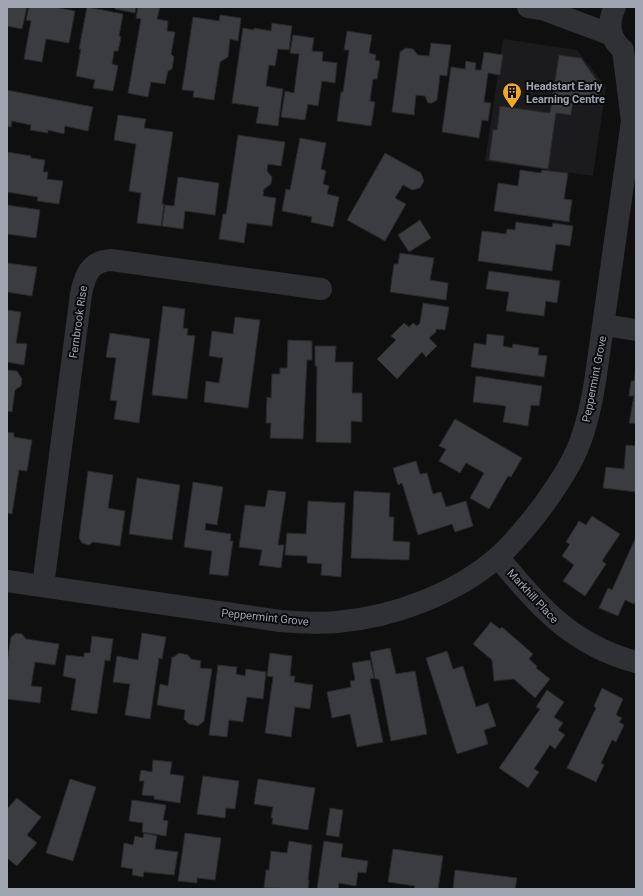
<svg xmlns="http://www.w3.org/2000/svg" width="643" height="896" viewBox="0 0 643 896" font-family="Roboto,sans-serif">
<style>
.built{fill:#1b1b1d}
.building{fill:#3b3c40;stroke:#29292c}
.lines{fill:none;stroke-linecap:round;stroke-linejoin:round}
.minor{stroke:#303135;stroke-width:22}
.labels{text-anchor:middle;stroke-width:4;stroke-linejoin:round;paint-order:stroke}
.poi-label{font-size:11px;font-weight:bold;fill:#a0a5b1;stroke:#0a0a0b;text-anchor:start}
.street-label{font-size:11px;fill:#a0a5b1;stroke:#0a0a0b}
</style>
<rect width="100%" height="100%" fill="#0f0f10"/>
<polygon class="built" points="503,39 577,50 606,87 593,176 485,161"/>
<g class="building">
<polygon points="7,7 27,7 22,29 7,26"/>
<polygon points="29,7 54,7 75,11 69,43 46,39 42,62 24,59 31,21 26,20"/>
<polygon points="87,7 123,14 119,36 121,37 118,51 114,51 112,64 118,66 113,91 93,88 95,80 76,76 81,49 79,49"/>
<polygon points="115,7 136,7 135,13 115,9"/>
<polygon points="138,7 160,7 157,19 168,21 167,31 175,32 171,54 174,57 172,69 168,71 165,84 151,82 148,97 128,93 141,19 136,18"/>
<polygon points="220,15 241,18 238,41 230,39 228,57 220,62 214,100 193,97 194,91 182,90 193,17 219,21"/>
<polygon points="272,23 292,26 289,50 278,49 275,66 269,65 266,86 283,89 278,126 256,123 259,107 232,103 243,28 254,30 254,28 271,31"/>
<polygon points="347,31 372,35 369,53 376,55 375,60 380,61 377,79 373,79 370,101 375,102 371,126 337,121 341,92 343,92 349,50 344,50"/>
<polygon points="293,35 314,38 312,51 323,52 322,61 337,63 335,83 322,81 318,106 308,104 305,120 281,117 285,91 294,93 299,54 290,53"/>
<polygon points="431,43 451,45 447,76 440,75 437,100 432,103 428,103 425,96 416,95 414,115 392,112 400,52 406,48 413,49 418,55 429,56"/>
<polygon points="484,52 503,55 500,75 488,73 484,102 491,103 488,121 482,120 479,138 442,132 451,67 465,69 466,61 476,63 475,70 481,70"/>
<polygon points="559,55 581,58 600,85 597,104 573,101 571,115 556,113 548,169 489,160 493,130 497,130 500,106 550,113"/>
<polygon points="7,90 93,107 88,131 65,126 64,134 48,130 48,133 30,130 31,125 12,121 11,127 7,126"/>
<polygon points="118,115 146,119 144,128 173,132 162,204 164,204 161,226 137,223 141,193 129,191 136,144 114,140"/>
<polygon points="238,135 285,142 281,166 268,164 267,171 272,177 271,184 264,189 263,196 276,198 272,226 247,223 244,243 219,239 223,214 226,214"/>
<polygon points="300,138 326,143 321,169 326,171 323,184 329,186 327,194 339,197 333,227 311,222 312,217 282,211 286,189 290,190"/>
<polygon points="7,152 31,156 31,158 45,160 43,172 48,172 47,179 63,181 59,204 37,201 38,197 7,192"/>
<polygon points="385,153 421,173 424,181 420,188 412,190 403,185 395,198 406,204 385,241 347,220"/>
<polygon points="520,170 541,173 542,170 568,173 564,199 572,200 569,222 494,211 498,183 518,186"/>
<polygon points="178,177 219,183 215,215 185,211 183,229 162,226 165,205 174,206"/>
<polygon points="7,205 40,210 36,238 7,234"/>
<polygon points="420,220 431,238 409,252 398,235"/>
<polygon points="516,222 552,227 553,223 573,226 570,246 556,244 552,271 478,261 482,231 506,234 507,229 515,230"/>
<polygon points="400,253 434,258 430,280 448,283 446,300 390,292 394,264 398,264"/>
<polygon points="7,263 37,267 32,296 7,292"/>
<polygon points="489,271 560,281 557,303 546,301 544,316 506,311 509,292 486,289"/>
<polygon points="423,303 449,307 445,330 436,329 436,332 429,338 437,346 426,357 422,352 397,379 377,359 396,340 391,336 404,323 409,327 413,323 417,326 420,323"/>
<polygon points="163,306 185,309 183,328 188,329 187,335 195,336 187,399 152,395"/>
<polygon points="7,310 21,312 16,343 27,344 24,365 7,362"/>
<polygon points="235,317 260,320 248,408 204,402 206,381 219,383 223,358 209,356 212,331 233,334"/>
<polygon points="110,333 150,339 139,423 114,419 117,401 110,400 116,358 106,357"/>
<polygon points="487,334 504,336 503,346 512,348 513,344 539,348 538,355 547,356 544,377 471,367 474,343 486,345"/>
<polygon points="288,340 312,341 312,360 307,360 303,439 270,438 271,423 266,423 267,397 271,398 272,374 280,374 280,368 287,368"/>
<polygon points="315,346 336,346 335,362 353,362 352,393 362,393 362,422 351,421 351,443 316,442 317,366 315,366"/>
<polygon points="636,369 636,424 629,423 634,396 629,396 631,381 634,381"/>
<polygon points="7,370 17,371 22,379 21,386 15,390 12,412 7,411"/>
<polygon points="476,376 542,386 539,406 531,405 528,426 503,422 506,406 473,402"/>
<polygon points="455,419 522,458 511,477 508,476 489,509 470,498 484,473 466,463 460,473 439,461 446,449 439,446"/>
<polygon points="7,432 14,433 14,437 32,440 27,471 19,470 12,514 7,513"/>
<polygon points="626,445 636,446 636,492 603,488 606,467 624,469"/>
<polygon points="416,461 420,474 427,473 433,494 441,492 446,507 466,501 473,526 455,532 452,524 418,535 402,483 398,485 393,468"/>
<polygon points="88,471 113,475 108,508 125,511 120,546 93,542 89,545 82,543 79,538"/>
<polygon points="137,478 180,485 172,540 129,534"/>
<polygon points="193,482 223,487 217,525 206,523 205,530 231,534 230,541 233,541 228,576 209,574 212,551 184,547"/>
<polygon points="268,490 286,492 278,545 284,545 281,568 259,565 262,550 239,547 245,505 265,507"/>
<polygon points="354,491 390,493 389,517 394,517 393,541 410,542 409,560 351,558"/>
<polygon points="308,501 345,503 341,577 321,575 322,564 307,563 307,556 285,555 287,533 306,534"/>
<polygon points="592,516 620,534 602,561 606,564 585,596 563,581 574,565 562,556 570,544 566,542 579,521 586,525"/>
<polygon points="636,537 636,600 634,604 625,600 618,616 599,608 608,588 612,590"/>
<polygon points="491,622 500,629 502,627 533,654 529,659 537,666 536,668 550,679 535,698 514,679 494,681 492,660 473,644"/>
<polygon points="16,633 22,634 26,639 59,644 55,665 35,662 31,686 42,687 40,703 7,699 7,662 11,637"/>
<polygon points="142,633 166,637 162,659 159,658 150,719 125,715 130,684 113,682 117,656 138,660"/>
<polygon points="92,636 113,639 110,661 105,660 97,714 71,710 76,679 63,676 66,655 84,657 84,653 90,653"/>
<polygon points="390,648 396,674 415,671 427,734 391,741 379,679 375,679 370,652"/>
<polygon points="447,651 453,669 463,666 476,707 488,703 496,726 484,730 488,744 457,754 426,658"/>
<polygon points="179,653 188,655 191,659 201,661 200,668 212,669 204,721 198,726 189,724 184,719 185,710 157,705 160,684 168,686 172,657 174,657"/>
<polygon points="270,653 292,656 290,676 295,676 294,682 313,685 310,709 295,707 291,737 265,733 273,677 267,676"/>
<polygon points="370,660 374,678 370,679 383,742 357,747 350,714 332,718 327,692 351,687 350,681 355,680 352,663"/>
<polygon points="218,665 237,667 236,674 245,676 246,669 266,672 263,699 247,697 243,722 229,720 227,737 209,735"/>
<polygon points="602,688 623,699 616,715 622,718 619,722 624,725 616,742 612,740 601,763 604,765 596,782 567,768 596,708 594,706"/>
<polygon points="547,690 564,702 554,717 563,723 558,730 565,735 555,749 550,745 534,769 539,772 528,788 499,768 540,709 536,707"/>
<polygon points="153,760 172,762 170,774 184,776 180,803 154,799 154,796 142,795 144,781 139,781 141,770 152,772"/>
<polygon points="203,776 239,781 235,809 226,808 225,818 197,814"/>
<polygon points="70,779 96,787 73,861 46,853"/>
<polygon points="258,779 315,788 308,830 272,824 273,818 271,818 273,807 254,804"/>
<polygon points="17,798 41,817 27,835 37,843 17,866 7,858 7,809"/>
<polygon points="132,800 166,805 163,820 168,821 166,836 142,832 143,823 129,821"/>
<polygon points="330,808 343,810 339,837 326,835"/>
<polygon points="144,833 157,836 155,849 178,852 174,875 144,872 143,877 132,875 133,869 121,867 124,843 133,845 135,836 143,838"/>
<polygon points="185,833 221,838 215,880 197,878 197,883 178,881"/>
<polygon points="289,841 312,845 308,880 309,880 308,889 264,888 266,870 269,870 271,851 287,853"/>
<polygon points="324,841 343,844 341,857 368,861 366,873 358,872 356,886 339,883 338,889 317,889"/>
<polygon points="393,849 443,856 438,889 414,889 415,886 388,882"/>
<polygon points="455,870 517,878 515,889 453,889"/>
</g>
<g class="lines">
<g class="minor">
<polyline points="528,7 542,9 612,35"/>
<path d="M615 7C608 20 609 36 619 46"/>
<polyline points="623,50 632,121"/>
<polyline points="604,325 636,330"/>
<path d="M498 557C538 606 572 645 636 662"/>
<path d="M7 581 280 621C299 622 318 624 337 622 394 617 455 594 498 557 515 542 529 524 542 507 555 489 567 472 576 452 586 430 591 406 595 382L632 121 636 110"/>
<path d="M43 586 81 294C85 275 90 261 111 260L321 289"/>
</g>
</g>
<defs>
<symbol id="building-pin" viewBox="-11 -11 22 30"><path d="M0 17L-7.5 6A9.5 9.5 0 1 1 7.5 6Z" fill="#eda82a" stroke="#0a0a0b"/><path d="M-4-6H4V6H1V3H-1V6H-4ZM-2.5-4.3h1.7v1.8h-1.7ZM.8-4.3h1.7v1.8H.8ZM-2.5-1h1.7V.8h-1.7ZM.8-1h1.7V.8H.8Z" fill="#111"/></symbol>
</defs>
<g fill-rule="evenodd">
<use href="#building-pin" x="501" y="81" width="22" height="30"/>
</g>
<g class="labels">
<g class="poi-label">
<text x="526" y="90">Headstart Early<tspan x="526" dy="13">Learning Centre</tspan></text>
</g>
<g class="street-label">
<text transform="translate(78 322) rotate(-82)" y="4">Fernbrook Rise</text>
<text transform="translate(594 379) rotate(-79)" y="4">Peppermint Grove</text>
<text transform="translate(533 596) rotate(47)" y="4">Markhill Place</text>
<text transform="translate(265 617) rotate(6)" y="4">Peppermint Grove</text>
</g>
</g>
<rect width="643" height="896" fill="none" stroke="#a0a5b1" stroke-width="16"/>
</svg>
